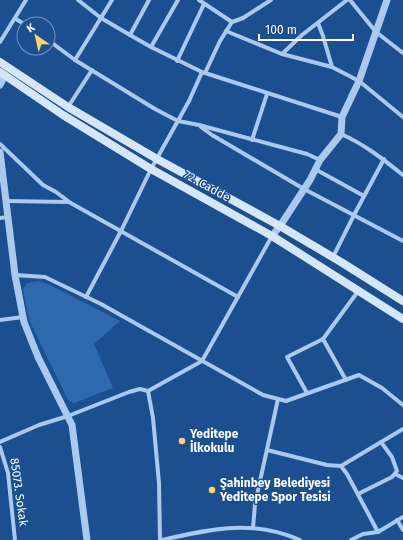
<svg xmlns="http://www.w3.org/2000/svg" width="403" height="540" viewBox="0 0 403 540" font-family="'Fira Sans',sans-serif">
<style>
.green{fill:#2e69ad}
.lines{fill:none;stroke-linecap:round;stroke-linejoin:round}
.minor{stroke:#a9c9ee;stroke-width:4}
.tertiary{stroke:#a9c9ee;stroke-width:7}
.secondary{stroke:#d6e6fa;stroke-width:8}
.poi-dot{fill:#ffd166;stroke:#1b4f8f;stroke-width:1.5}
.labels{text-anchor:middle;stroke-width:3;stroke-linejoin:round;paint-order:stroke}
.street-label{font-size:12px;fill:#fff;stroke:#1b4f8f}
.poi-label{font-size:12px;font-weight:bold;fill:#fff;stroke:#1b4f8f;text-anchor:start}
</style>
<rect width="100%" height="100%" fill="#1b4f8f"/>
<polygon class="green" points="39,281 48,284 120,321 94,344 113,388 74,403 68,400 29,320 23,289 27,283"/>
<g class="lines">
<g class="minor">
<polyline points="78,0 101,18 130,35 151,47 202,72 342,117"/>
<polyline points="199,0 232,22"/>
<polyline points="350,0 376,32 403,53"/>
<polyline points="16,19 24,24"/>
<polyline points="318,23 323,36 332,67"/>
<polyline points="226,31 282,54 332,67 359,81 403,117"/>
<polyline points="130,35 149,0"/>
<polyline points="48,40 75,60 155,109 178,121 199,125 307,154 320,160"/>
<polyline points="0,42 26,0"/>
<polyline points="151,47 178,0"/>
<polyline points="282,54 302,35 347,0"/>
<polyline points="75,60 112,0"/>
<polyline points="177,61 204,4"/>
<polyline points="205,73 220,41 232,22 243,18 271,0"/>
<polyline points="68,107 92,70"/>
<polyline points="201,127 212,135 304,189 403,241"/>
<path d="M341 134C364 144 383 159 403 175"/>
<polyline points="252,140 267,94"/>
<polyline points="0,144 43,185 56,192 68,201"/>
<polyline points="315,169 364,196"/>
<polyline points="6,201 69,202 238,297"/>
<polyline points="0,218 8,217"/>
<polyline points="333,257 354,215 384,159"/>
<polyline points="15,275 45,277 101,304 263,395 286,401 359,375 382,388 403,405"/>
<polyline points="86,297 121,231 151,169 189,101 202,72"/>
<polyline points="0,320 23,317"/>
<polyline points="346,380 323,339 359,290"/>
<polyline points="148,391 202,361 272,236"/>
<polyline points="307,393 287,357 323,339"/>
<polyline points="0,442 39,425 68,416 129,392 140,389 148,391 153,418 159,483 160,540"/>
<polyline points="0,447 8,473 15,540"/>
<polyline points="267,450 327,465 341,466 403,429"/>
<polyline points="341,466 347,474 378,532"/>
<polyline points="395,474 403,478"/>
<polyline points="358,494 392,477 397,471 392,457 381,442"/>
<polyline points="397,520 403,530"/>
<polyline points="253,528 255,504 278,399"/>
<path d="M162 540C211 529 251 519 300 540"/>
<polyline points="351,540 363,534 378,532 403,517"/>
</g>
<g class="tertiary">
<polyline points="0,85 5,75"/>
<polyline points="0,152 15,275 24,322 38,357 72,425 87,540"/>
<polyline points="272,236 280,226 310,180 320,160 341,134 342,117 359,81 387,0"/>
</g>
<g class="secondary">
<polyline points="0,62 68,107 157,159 280,226 341,262 403,301"/>
<polyline points="0,72 63,115 151,169 272,236 403,319"/>
</g>
</g>
<g class="poi-dot">
<circle cx="182" cy="441" r="4"/>
<circle cx="212" cy="490" r="4"/>
</g>
<g class="labels">
<g class="street-label">
<text transform="translate(207 186) rotate(29)" y="4">72. Cadde</text>
<text transform="translate(19 492) rotate(82)" y="4">85073. Sokak</text>
</g>
<g class="poi-label">
<text x="190" y="438">Yeditepe<tspan x="190" dy="14">İlkokulu</tspan></text>
<text x="220" y="487">Şahinbey Belediyesi<tspan x="220" dy="14">Yeditepe Spor Tesisi</tspan></text>
</g>
</g>
<g transform="translate(36 36) rotate(326)"><circle r="19" fill="#1b4f8f" stroke="#7695bc"/>
<path d="M0-3L7 15L0 10L-7 15Z" fill="#ffd166"/>
<text y="-6" font-size="11" font-weight="bold" text-anchor="middle" fill="#ffffff">K</text>
</g>
<path d="M259 34v6h94v-6" fill="none" stroke="#ffffff" stroke-width="2"/>
<text x="265" y="34" font-size="12" fill="#ffffff" stroke="#1b4f8f" stroke-width="3" paint-order="stroke">100 m</text>
</svg>
